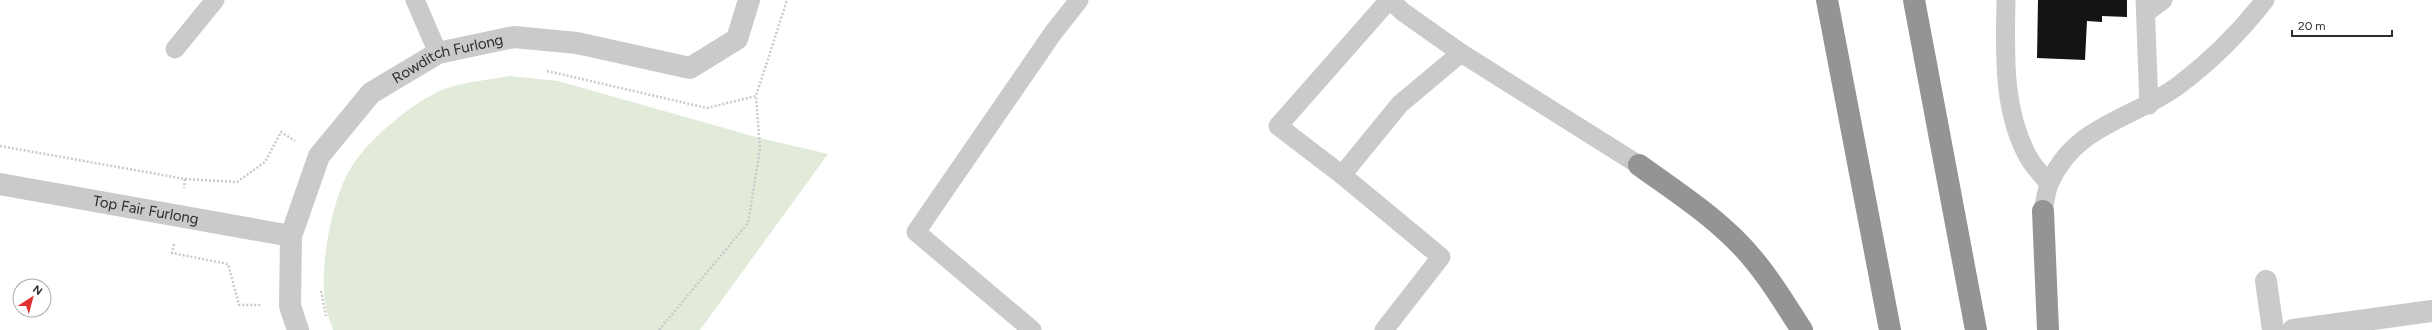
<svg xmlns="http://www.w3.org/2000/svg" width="2432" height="330" viewBox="0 0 2432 330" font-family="Figtree,sans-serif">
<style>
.green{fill:#e2eada}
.building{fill:#141414}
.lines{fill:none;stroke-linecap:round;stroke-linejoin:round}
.path{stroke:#cacaca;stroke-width:2.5;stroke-dasharray:2 2;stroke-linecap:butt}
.service{stroke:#cacaca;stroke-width:19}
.minor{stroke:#cacaca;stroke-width:22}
.motorway{stroke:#949494;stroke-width:22}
.labels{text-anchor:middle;stroke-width:4;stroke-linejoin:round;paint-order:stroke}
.street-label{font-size:15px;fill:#2d2d2d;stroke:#fff}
</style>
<rect width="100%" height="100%" fill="#fff"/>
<path class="green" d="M509 76 558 81 756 137 828 154 700 330H333C331 322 327 315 326 307 318 272 332 196 352 166 369 139 414 101 444 89 464 82 488 80 509 76Z"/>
<polygon class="building" points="2038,0 2127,0 2127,17 2102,16 2102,22 2087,21 2085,60 2037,58"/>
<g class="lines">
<g class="path">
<polyline points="547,71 707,108 756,96 787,0"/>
<polyline points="0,146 185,179 184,188"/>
<polyline points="185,179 237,182 265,162 281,132 295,141"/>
<polyline points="174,244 172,253 228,264 239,305 262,305"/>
<polyline points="321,291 326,316"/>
<polyline points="659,330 748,223 760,149 756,96"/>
</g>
<g class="service">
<polyline points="415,0 438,53"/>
<polyline points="1390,0 1403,12 1461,53 1639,165"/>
<path d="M2006 0C2005 52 2002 113 2030 160 2035 168 2043 176 2049 184"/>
<polyline points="2145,0 2149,105"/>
<polyline points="2146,13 2163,0"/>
<polyline points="175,49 215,0"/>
<polyline points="1342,175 1400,104 1461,53"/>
<path d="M2043 211C2045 202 2046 191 2050 182 2076 124 2132 120 2179 85 2211 61 2241 31 2265 0"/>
<polyline points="1032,330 916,232 1053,33 1079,0"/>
<polyline points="1384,330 1441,257 1342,175 1278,126 1389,0"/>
</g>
<g class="minor">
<path id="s1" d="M0 184 291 236"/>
<polyline points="2266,281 2273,330"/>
<path id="s2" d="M298 330 290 306 291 236 319 156 371 93 438 53 514 37 577 43 690 68 737 39 749 0"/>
<polyline points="2293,330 2432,311"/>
</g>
<g class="motorway">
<polyline points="1827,0 1890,330"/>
<polyline points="1914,0 1976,330"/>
<path d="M1639 165C1679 194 1722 221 1753 259 1772 281 1786 306 1802 330"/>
<polyline points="2043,211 2048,330"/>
</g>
</g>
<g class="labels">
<g class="street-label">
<text dy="5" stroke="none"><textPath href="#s2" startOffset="347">Rowditch Furlong</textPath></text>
<text dy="5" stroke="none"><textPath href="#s1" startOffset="148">Top Fair Furlong</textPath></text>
</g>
</g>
<g transform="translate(32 298) rotate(36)"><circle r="19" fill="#ffffff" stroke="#ababab"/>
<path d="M0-3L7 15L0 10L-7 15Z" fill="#df3333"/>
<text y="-6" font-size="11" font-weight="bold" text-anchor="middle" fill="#2d2d2d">N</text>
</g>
<path d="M2292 30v6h100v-6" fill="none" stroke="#2d2d2d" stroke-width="2"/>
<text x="2298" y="30" font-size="12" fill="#2d2d2d" stroke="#ffffff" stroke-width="3" paint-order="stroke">20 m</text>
</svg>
